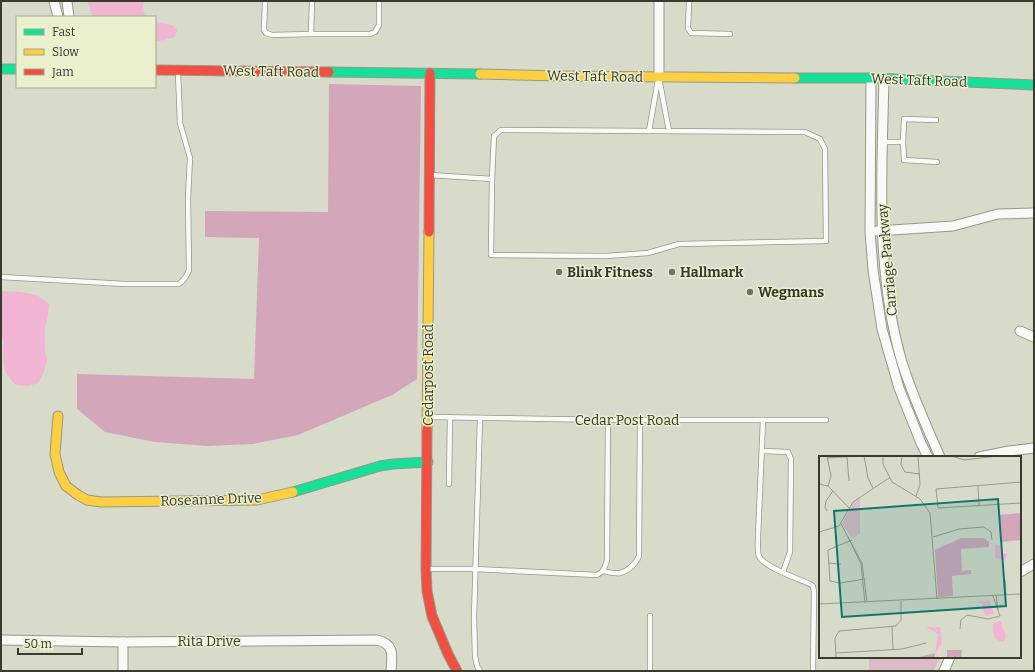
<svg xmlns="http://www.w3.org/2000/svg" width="1035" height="672" viewBox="0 0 1035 672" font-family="Bitter,serif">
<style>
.green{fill:#dbbbc5}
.forest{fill:#d4a6ba}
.water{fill:#f2b4d3}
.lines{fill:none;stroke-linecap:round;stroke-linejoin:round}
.lane-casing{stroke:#95988a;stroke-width:6}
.street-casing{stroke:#95988a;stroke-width:11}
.fast-casing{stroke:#95988a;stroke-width:11}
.slow-casing{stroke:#95988a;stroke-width:11}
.jam-casing{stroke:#95988a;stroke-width:11}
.lane{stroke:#f9faf7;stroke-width:4.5}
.street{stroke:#f9faf7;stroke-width:9}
.fast{stroke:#16e098;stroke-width:9}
.slow{stroke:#ffcf43;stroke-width:9}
.jam{stroke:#f24e42;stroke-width:9}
.poi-dot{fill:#707264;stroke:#eaefce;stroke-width:1.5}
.labels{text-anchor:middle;stroke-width:3;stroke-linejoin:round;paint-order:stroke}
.street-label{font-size:14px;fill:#383a2e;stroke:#eaefce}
.poi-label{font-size:14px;font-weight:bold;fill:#383a2e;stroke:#eaefce;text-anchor:start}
.inset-road{fill:none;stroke:#989b8b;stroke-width:1}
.view{fill:#0f766e;fill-opacity:0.15;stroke:#0f766e;stroke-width:2}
.inset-edge{fill:none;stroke:#383a2e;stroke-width:2}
</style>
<rect width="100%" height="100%" fill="#d8dbc9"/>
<polygon class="green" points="869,657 941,657 933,671 869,671"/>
<polygon class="forest" points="329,84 421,86 417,379 392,395 298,435 253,444 207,446 155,442 105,432 77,409 77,374 254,379 259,238 205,237 205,211 328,212"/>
<g class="water">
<polygon points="87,1 144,1 143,6 145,17 93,17"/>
<polygon points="155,22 172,25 177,30 175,37 165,40 155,41"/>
<path d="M1 291 20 292 37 295 49 304 48 315 45 328V349L47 360 44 372 38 383 28 386 16 385C5 374 3 369 3 353 3 345 5 342 1 334Z"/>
</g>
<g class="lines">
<defs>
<g id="lane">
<polyline points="265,1 264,30 266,33 272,35 311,34"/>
<polyline points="312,1 311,34 370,34 375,32 379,25 379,1"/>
<polyline points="689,1 688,28 691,33 730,34"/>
<polyline points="659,78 669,131"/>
<polyline points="649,131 658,80"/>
<polyline points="883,142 903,142 904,119 936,120"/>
<polyline points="903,142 904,160 937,162"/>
<polyline points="430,175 492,179 494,136 501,130 805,132 820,139 825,149 826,241 679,244 648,253 606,256 491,255 492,179"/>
<path d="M1 277 125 284H179C184 280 187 276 189 270L188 198 190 158 180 123 178 72"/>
<polyline points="429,417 608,420 826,420"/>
<polyline points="480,418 474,618 475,656 477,666 480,671"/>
<path d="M763 420 758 537C758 543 757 551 759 556 763 567 799 579 810 584L813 586 814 592 813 671"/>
<polyline points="762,451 788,452 791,459 790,552 783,572"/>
<polyline points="449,484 450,417"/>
<path d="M428 569H475L597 575C604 572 605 567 607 560L608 420"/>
<path d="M603 571C608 572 615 574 620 573 628 571 636 564 639 556L640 420"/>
<polyline points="650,671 650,616"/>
</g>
<g id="street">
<polyline points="54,1 58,17"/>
<polyline points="67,1 69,17"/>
<polyline points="659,77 659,1"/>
<polyline points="871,78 870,231 873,270 882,329 899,388 921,443 928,457"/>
<path d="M884 78C882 172 875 267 901 359 911 393 926 425 940 457"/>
<polyline points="877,231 953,226 998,214 1034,213"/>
<polyline points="1020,331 1034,337"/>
<polyline points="979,457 1009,451 1034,448"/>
<polyline points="1020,572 1034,564"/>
<path d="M1 640 123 642 377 640C395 644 392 656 391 671"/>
<polyline points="123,642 123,671"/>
<polyline points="944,671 950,657"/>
</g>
<g id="fast">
<polyline points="1,69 17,69"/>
<polyline points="329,72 480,74"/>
<polyline points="795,78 871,78 1034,85"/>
<polyline points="293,492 380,466 393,464 428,462"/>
</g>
<g id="slow">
<polyline points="480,74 559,76 795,78"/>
<polyline points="58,416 55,454 59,472 66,486 78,495 87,500 101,502 257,500 293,492"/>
<polyline points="427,429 429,232"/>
</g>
<g id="jam">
<polyline points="155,70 329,72"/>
<polyline points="429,232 430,73"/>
<polyline points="427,429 426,569 427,591 432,616 448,654 457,671"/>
</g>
</defs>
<use href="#lane" class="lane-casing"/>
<use href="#street" class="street-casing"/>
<use href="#fast" class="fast-casing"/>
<use href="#slow" class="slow-casing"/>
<use href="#jam" class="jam-casing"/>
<use href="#lane" class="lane"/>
<use href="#street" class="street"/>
<use href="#fast" class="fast"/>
<use href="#slow" class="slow"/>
<use href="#jam" class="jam"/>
</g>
<g class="poi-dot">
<circle cx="559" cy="272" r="4"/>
<circle cx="672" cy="272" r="4"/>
<circle cx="750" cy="292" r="4"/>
</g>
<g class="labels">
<g class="street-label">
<text transform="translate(271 71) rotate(1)" y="5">West Taft Road</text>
<text transform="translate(595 76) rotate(1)" y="5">West Taft Road</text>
<text transform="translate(919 80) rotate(2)" y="5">West Taft Road</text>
<text transform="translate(887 260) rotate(-95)" y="5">Carriage Parkway</text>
<text transform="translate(428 375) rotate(-90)" y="5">Cedarpost Road</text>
<text x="627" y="425">Cedar Post Road</text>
<text transform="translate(211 499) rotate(-2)" y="5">Roseanne Drive</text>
<text x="209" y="646">Rita Drive</text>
</g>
<g class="poi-label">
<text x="567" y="277">Blink Fitness</text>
<text x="680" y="277">Hallmark</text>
<text x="758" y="297">Wegmans</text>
</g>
</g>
<g transform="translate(819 456)">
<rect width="202" height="202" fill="#d8dbc9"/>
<path d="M41 42V78L34 83 23 68 34 47Z" fill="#dbbbc5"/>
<path d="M202 57V84L183 86 181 59ZM142 82H165L170 86V91L142 93 143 115 152 114V118L133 120 134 140 119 141 116 94ZM128 194H143L142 202H96L116 197V201H128Z" fill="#d4a6ba"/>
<path d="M176 89H180L183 97 188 98 187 104 176 102ZM170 144 175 158 166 160 163 148 158 146ZM181 165 187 179 186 184 183 186 176 183 174 173 175 167ZM107 171H121L123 188 116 198 119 178Z" fill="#f2b4d3"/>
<path class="inset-road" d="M8 0 12 20 9 30M45 0 49 22 54 32M64 0V8L73 26 101 43 111 57 118 143M83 0 82 9 86 16 101 18M133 0 145 4 179 0M28 1 30 25M8 2 39 0M202 26 117 33 119 52 202 47M0 28 9 30 30 52M159 29 160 49M97 40 101 29 99 0M8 55 6 51 7 45 14 35M22 68 43 107 48 146M0 76 20 70 34 46 70 22M29 81 42 108 46 147M114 81 140 73 165 71 172 76 173 84M33 84 9 94 11 125 21 127 46 123M9 107 22 108M186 124 187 139M177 139 179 154M0 148 202 138M73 171 74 193M141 173 142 164 148 159 169 163 181 160 174 140M17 197 83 193 107 187M17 202 16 182 20 175 77 170 82 164V145"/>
<path class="view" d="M179 43 187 150 23 161 15 55Z"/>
<rect width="202" height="202" class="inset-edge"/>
</g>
<rect width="1035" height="672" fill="none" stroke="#383a2e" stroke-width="4"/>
<rect x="16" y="16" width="140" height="72" fill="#eaefce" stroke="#a3a78e"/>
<rect x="24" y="29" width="20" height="6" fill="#16e098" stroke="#a3a78e"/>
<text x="52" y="36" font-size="12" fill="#383a2e">Fast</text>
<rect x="24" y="49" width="20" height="6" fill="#ffcf43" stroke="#a3a78e"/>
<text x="52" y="56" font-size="12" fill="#383a2e">Slow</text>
<rect x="24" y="69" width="20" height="6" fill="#f24e42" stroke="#a3a78e"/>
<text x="52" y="76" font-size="12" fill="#383a2e">Jam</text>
<path d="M18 648v6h64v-6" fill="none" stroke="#383a2e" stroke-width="2"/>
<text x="24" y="648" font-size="12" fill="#383a2e" stroke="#eaefce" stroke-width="3" paint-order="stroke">50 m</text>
</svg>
